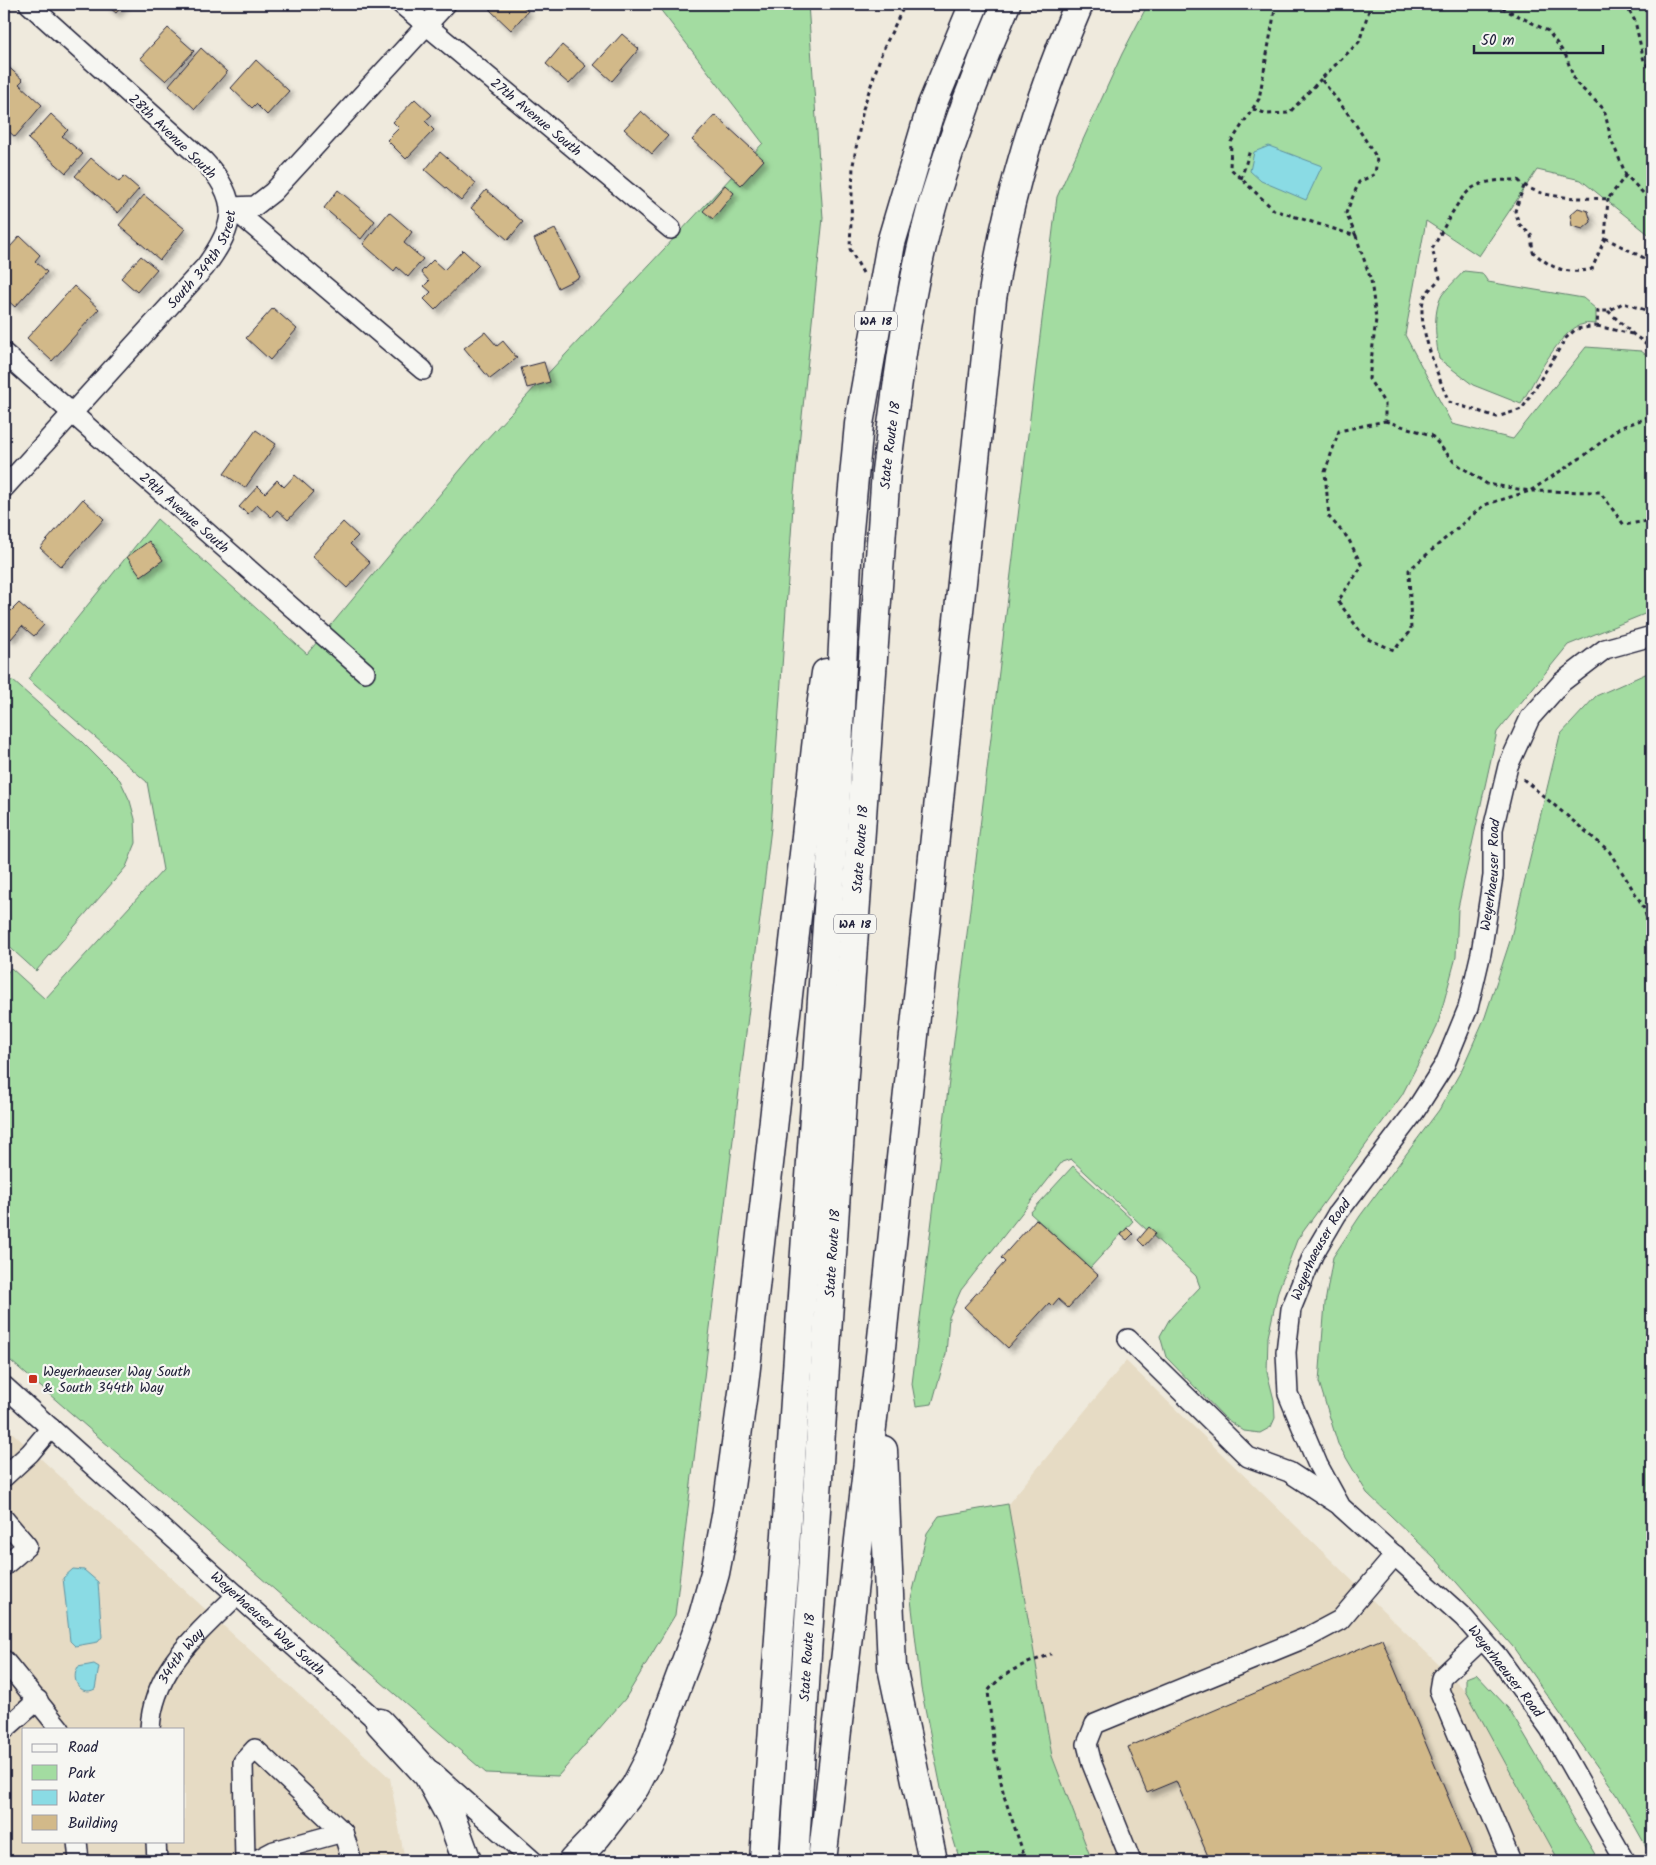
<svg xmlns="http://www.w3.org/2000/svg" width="1656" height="1865" viewBox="0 0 1656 1865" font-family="Kalam,sans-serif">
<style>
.built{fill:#e6dbc4;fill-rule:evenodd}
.green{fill:#a3dca1;stroke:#627f6e}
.water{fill:#8adbe4;stroke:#6091a0}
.building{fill:#d2b989;stroke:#22223b;filter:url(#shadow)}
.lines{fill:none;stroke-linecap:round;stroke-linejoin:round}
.minor-casing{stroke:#22223b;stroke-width:22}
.highway-casing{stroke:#22223b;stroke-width:31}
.path{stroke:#22223b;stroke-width:3;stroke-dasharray:4 4;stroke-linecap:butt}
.minor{stroke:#f6f6f2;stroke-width:19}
.highway{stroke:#f6f6f2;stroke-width:28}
.poi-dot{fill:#c8321e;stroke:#f6f6f2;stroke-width:2}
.labels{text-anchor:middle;stroke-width:4.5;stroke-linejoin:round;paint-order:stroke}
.shield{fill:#f6f6f2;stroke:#626272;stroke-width:1}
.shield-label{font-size:12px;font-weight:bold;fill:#22223b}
.street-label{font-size:14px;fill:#22223b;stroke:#f6f6f2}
.poi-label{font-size:14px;fill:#22223b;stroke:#f6f6f2;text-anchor:start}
</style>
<defs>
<filter id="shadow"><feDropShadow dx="4.5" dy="4.5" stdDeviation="2.5" flood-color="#0004"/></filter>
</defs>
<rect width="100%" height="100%" fill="#efeadd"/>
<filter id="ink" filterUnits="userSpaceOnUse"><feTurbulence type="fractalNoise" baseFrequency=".02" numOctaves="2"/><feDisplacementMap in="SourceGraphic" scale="10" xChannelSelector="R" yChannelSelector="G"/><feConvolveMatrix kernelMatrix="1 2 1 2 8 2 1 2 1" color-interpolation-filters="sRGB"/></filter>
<g filter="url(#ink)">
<g class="built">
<polygon points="1126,1361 1466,1691 1559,1861 1092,1861 1052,1756 1008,1504"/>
<path d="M4 1425 390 1778 405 1861H4ZM24 1729H184V1841H24Z"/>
</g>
<g class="green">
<polygon points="656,4 808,4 823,218 794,492 771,828 675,1615 625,1699 558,1776 486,1773 4,1355 4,977 11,968 45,999 163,870 147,782 28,679 157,519 307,654 482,444 763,143"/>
<polygon points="1148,4 1652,4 1652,237 1581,180 1537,170 1479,256 1426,221 1405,335 1452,424 1513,439 1586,347 1641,351 1652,359 1652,611 1568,645 1497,732 1458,908 1456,957 1437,1027 1402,1095 1297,1240 1278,1291 1268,1337 1267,1372 1274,1400 1275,1418 1271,1427 1260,1433 1244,1431 1225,1418 1166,1357 1160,1336 1169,1320 1200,1287 1196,1276 1071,1159 1062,1162 961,1290 949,1317 946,1354 932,1404 916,1406 912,1384 1057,197 1122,54"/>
<path d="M1464 271 1482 273 1488 282 1583 298 1596 309V324C1592 324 1587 323 1584 324 1560 328 1533 384 1521 404L1473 385 1439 359C1436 340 1432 313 1442 295 1448 287 1457 279 1464 271Z"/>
<polygon points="1652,671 1652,1857 1618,1796 1513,1647 1436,1559 1367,1493 1338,1444 1319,1382 1325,1303 1333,1257 1360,1216 1439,1110 1462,1069 1485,1017 1510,941 1560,735 1596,696"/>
<polygon points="12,680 82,742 120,780 130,801 135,819 136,843 126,867 36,971 4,942 4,690"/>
<polygon points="1073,1166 1133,1221 1090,1268 1030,1213"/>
<polygon points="1008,1504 1052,1756 1092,1861 960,1861 947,1818 921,1688 911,1599 927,1533 939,1516"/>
<polygon points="1476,1674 1508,1708 1599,1861 1559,1861 1466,1691 1466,1678"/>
</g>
<g class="water">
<polygon points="1269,146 1322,166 1306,200 1261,181 1250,171 1254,152"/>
<polygon points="73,1569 84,1570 98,1582 102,1637 98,1642 75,1646 70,1641 63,1578"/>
<path d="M94 1664 99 1667 95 1689C80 1697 70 1679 78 1667Z"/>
</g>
<g class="building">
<polygon points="105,4 124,4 116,13"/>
<polygon points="496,4 511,6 520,4 528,11 511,30 490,10"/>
<polygon points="168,28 194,51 166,81 140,58"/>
<polygon points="622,34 639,49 612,81 594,65"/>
<polygon points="562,45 586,66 569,84 546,64"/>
<polygon points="201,48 227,72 195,109 169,85"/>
<polygon points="256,60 289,91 267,115 256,104 252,108 231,88"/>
<polygon points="4,63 23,80 19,84 42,105 15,137 4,127 4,118 11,110 4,103"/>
<polygon points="415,99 432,115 425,121 434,130 406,159 387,140 399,128 393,122"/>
<polygon points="641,111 668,136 652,154 624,129"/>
<polygon points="51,114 68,130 62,136 83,154 66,173 28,139"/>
<polygon points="715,115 764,160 741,185 692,140"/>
<polygon points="440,152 476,183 461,201 425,170"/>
<polygon points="91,158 119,182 124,176 139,189 118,213 75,176"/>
<polygon points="725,185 734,193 713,219 703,211"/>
<polygon points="338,190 375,221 361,239 324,208"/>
<polygon points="486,190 523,222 508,240 471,208"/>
<polygon points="144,195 185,229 160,260 119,225"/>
<polygon points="1578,208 1588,211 1591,222 1583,229 1572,226 1570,215"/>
<polygon points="389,212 412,232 404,243 423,259 408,277 397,267 394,271 363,244"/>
<polygon points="555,229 580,277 558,288 534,239"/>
<polygon points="20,236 40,255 35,261 47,272 15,307 4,297 4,287 7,283 4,280 4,246 6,244 10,247"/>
<polygon points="463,250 479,265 435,310 424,299 431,292 424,286 429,281 421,272 433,260 444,270"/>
<polygon points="141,256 157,269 137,292 121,278"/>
<polygon points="74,286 99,309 52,361 27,338"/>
<polygon points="273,308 297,329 270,360 246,338"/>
<polygon points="485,332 497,346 503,341 517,358 490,379 464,348"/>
<polygon points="544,362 550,382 527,388 521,368"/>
<polygon points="256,430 276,444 245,488 224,474"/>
<polygon points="295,475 314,492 288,520 277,510 271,517 257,504 248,514 239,507 258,486 265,493 277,480 284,487"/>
<polygon points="83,499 104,519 61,567 40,548"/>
<polygon points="343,522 358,536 350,544 370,563 347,588 312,556"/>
<polygon points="149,541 163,560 141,576 127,557"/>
<polygon points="19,603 44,625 34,636 22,626 11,639 4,632 4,604 11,611"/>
<polygon points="1036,1219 1098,1275 1068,1308 1058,1299 1052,1306 1049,1303 1008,1348 964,1307 1005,1262 1001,1258"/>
<polygon points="1149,1227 1156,1233 1144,1246 1138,1240"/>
<polygon points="1127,1228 1133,1234 1127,1240 1121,1235"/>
<polygon points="1382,1639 1475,1861 1210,1861 1176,1781 1147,1793 1128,1747"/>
</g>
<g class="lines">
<defs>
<g id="minor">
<path id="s1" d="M401 4 671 229"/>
<polyline points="231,207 255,206 273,192 446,4"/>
<polyline points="231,207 423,370"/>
<path id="s2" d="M4 353 365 672"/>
<path id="s3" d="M4 488 205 267C236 225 241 200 204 161L29 4"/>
<polyline points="1128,1339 1248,1457 1289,1472 1338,1504"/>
<path id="s4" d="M4 1386 388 1731"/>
<polyline points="4,1477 30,1453 51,1428"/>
<polyline points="4,1519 27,1546 4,1566"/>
<polyline points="1482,1639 1441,1678 1439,1690 1511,1861"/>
<polyline points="4,1660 60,1729"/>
<path id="s5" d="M150 1729C153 1669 197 1635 237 1595"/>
<polyline points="4,1730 38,1700"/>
<polyline points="432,1771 533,1861"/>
<polyline points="77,1841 79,1861"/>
<polyline points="156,1841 157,1861"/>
<polyline points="245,1861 243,1762 255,1749 343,1832 352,1861"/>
<polyline points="255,1861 274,1851 343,1832"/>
<polyline points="1131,1861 1092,1764 1087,1744 1095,1724 1310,1636 1340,1620 1395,1555"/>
<path id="s6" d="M1625 1861 1550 1729 1498 1657 1464 1618 1341 1507 1318 1465 1288 1394 1286 1352 1291 1309 1313 1255 1337 1214 1415 1111 1445 1064 1468 1008 1481 953 1493 876V829L1508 766 1530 718 1562 682 1605 649 1652 636"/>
</g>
<g id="highway">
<polyline points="883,1450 892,1667 933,1861"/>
<polyline points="380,1723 428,1775 451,1817 467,1861"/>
<polyline points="573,1861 597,1836 635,1787 650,1758 703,1616 715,1573 726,1516 744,1385 819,721 826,673"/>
<polyline points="764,1861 836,791 848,541 859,424 891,243 932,105 974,4"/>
<path id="s7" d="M794 1861 837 1175 886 471C898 379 909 285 935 196 955 130 979 66 1006 4"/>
<path d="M822 1861 879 1366 992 299C1008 194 1037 101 1079 4"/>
</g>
</defs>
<use href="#minor" class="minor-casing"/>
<use href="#highway" class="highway-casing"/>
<g class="path">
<polyline points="1276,4 1259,99 1231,142 1230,168 1274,210 1356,236 1371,280 1376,319 1369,379 1385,404 1385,421 1339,431 1325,472 1329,517 1348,538 1362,566 1338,601 1365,638 1394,650 1411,631 1409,570 1484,505 1530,491 1600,492 1624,525 1652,520"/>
<polyline points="1495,4 1548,31 1566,56 1575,82 1604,109 1611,139 1626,175 1644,194 1652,196"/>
<polyline points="1625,4 1635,21 1644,61 1652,71"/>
<polyline points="1510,14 1515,4"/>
<polyline points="1253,109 1267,114 1289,113 1321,79"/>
<path d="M1626 175 1608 199C1581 197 1539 201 1518 180 1505 180 1488 180 1476 186 1459 193 1442 233 1432 249L1440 278C1436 284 1428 290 1425 296 1413 318 1440 380 1449 402L1497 417 1522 409 1566 338 1576 329 1597 326 1598 311H1608L1623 303 1652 312"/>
<polyline points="1241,179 1250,150"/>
<path d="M1524 186 1515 211 1519 224 1531 235 1533 252C1552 269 1567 275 1592 269L1605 238 1608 199"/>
<polyline points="1356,236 1346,213 1359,182 1375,174 1377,158 1352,119 1321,79 1359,42 1371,4"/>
<polyline points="1605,238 1652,262"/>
<polyline points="863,273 850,249 853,165 863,109 882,52 905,4"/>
<polyline points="1608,311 1634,335 1652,348"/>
<polyline points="1597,326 1632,334"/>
<polyline points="1385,421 1431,435 1454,462 1487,484 1530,491 1585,455 1619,428 1652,416"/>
<polyline points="1523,779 1609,851 1643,906 1652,934"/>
<path d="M1026 1861 1004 1796 994 1748 988 1691C1008 1668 1024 1665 1051 1654"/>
</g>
<use href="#minor" class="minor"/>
<use href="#highway" class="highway"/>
</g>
</g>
<rect class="poi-dot" x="28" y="1374" width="10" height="10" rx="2.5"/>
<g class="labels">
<g class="shield">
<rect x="855" y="311.5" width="42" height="19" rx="4"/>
<rect x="834" y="914.5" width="42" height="19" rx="4"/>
</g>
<g class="shield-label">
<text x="876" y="325">WA 18</text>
<text x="855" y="928">WA 18</text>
</g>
<g class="street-label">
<text dy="5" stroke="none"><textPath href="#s1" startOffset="176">27th Avenue South</textPath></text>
<text transform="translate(173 136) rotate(44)" y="5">28th Avenue South</text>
<text dy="5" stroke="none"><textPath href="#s3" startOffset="304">South 349th Street</textPath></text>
<text dy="5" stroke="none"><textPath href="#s7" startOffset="1419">State Route 18</textPath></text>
<text dy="5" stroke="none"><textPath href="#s2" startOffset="241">29th Avenue South</textPath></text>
<text dy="5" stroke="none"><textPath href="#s7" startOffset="1014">State Route 18</textPath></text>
<text dy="5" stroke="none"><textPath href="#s6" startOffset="1155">Weyerhaeuser Road</textPath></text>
<text dy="5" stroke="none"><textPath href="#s6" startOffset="735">Weyerhaeuser Road</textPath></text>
<text dy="5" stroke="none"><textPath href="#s7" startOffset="609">State Route 18</textPath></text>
<text dy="5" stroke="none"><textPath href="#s4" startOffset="355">Weyerhaeuser Way South</textPath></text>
<text dy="5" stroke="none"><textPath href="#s5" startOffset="81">344th Way</textPath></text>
<text dy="5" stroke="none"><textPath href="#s7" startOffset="204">State Route 18</textPath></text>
<text transform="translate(1506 1671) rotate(52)" y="5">Weyerhaeuser Road</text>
</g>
<g class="poi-label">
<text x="43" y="1376">Weyerhaeuser Way South<tspan x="43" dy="16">&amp; South 344th Way</tspan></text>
</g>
</g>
<rect width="1656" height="1865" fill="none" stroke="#f6f6f2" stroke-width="20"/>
<rect x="10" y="10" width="1636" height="1845" fill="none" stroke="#22223b" stroke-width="2" filter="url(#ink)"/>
<rect x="22" y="1728" width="162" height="115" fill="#f6f6f2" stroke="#a1a1a9"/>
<rect x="32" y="1744" width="25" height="8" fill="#f6f6f2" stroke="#a1a1a9"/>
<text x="68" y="1752" font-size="15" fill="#22223b">Road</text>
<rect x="32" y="1765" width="25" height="15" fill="#a3dca1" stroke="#a1a1a9"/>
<text x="68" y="1778" font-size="15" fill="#22223b">Park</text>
<rect x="32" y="1790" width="25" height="15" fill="#8adbe4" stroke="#a1a1a9"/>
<text x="68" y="1802" font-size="15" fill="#22223b">Water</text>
<rect x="32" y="1815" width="25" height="15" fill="#d2b989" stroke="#a1a1a9"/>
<text x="68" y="1828" font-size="15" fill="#22223b">Building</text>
<path d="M1474 45v8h129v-8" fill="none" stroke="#22223b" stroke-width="2.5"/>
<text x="1481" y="45" font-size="15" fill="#22223b" stroke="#f6f6f2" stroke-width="4" paint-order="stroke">50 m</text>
</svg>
